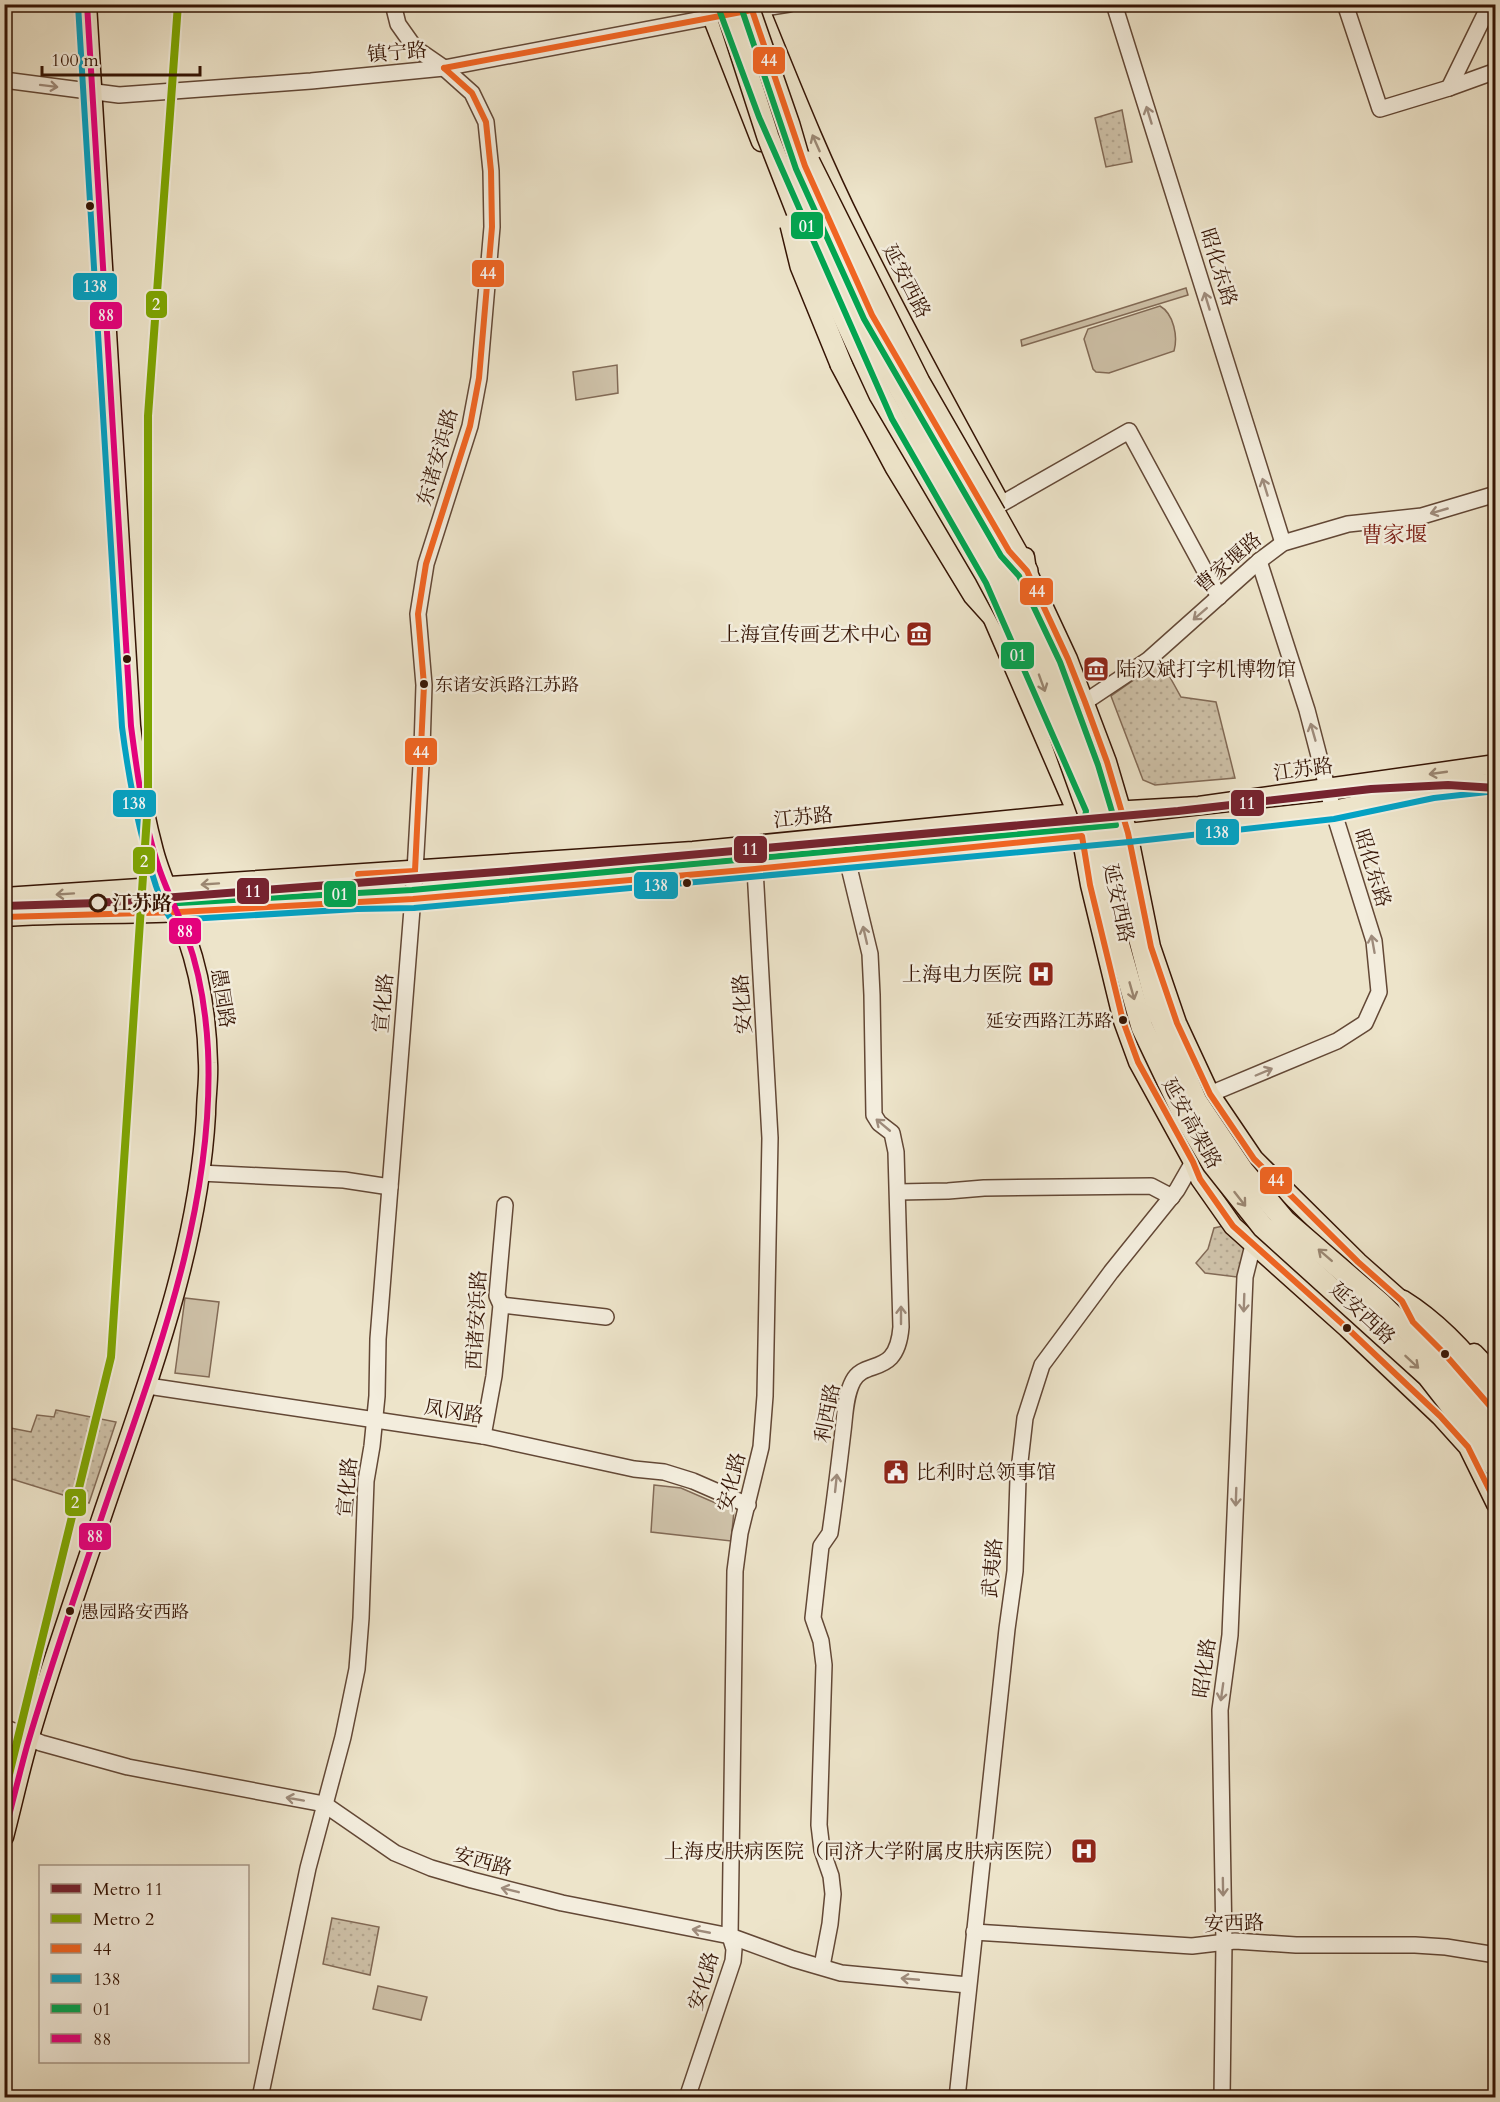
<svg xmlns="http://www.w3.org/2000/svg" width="1500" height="2102" viewBox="0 0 1500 2102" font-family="Cardo,'Noto Serif SC',serif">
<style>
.grass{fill:#cec1a8;stroke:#826a56;stroke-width:1.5}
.park{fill:url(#park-dots);stroke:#826a56;stroke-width:1.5}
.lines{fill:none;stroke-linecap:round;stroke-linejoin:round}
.minor-casing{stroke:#634836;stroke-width:18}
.major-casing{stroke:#351404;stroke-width:21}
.highway-casing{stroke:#351404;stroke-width:24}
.minor{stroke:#f3eddd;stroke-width:15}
.major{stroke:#ede4ca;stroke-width:18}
.highway{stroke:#ede4ca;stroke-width:21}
.highway-bridge-casing{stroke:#351404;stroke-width:24;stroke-linecap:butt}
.highway-bridge{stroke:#ede4ca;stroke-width:21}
.bus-1-casing{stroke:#f3eddd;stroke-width:10}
.bus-2-casing{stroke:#f3eddd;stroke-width:10}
.bus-3-casing{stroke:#f3eddd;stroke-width:10}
.bus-4-casing{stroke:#f3eddd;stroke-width:10}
.bus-1{stroke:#f26522;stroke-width:6}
.bus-2{stroke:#03a2c4;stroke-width:6}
.bus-3{stroke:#00a651;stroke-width:6}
.bus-4{stroke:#e5007d;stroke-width:6}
.metro-1-casing{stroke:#f3eddd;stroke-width:12}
.metro-2-casing{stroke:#f3eddd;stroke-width:12}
.metro-1{stroke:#76232f;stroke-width:8}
.metro-2{stroke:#7ea601;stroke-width:8}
.oneway{stroke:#9e8b7b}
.oneway2{stroke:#9a8671}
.bus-dot{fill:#351404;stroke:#f3eddd;stroke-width:2}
.stop-dot{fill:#f3eddd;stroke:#351404;stroke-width:3}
.labels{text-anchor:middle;stroke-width:5;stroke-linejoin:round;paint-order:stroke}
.bus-label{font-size:18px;fill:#351404;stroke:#f3eddd;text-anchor:start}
.street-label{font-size:20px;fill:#351404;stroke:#f3eddd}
.poi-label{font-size:20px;fill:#351404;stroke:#f3eddd;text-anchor:end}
.stop-label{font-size:20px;font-weight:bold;fill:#351404;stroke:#f3eddd;text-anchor:start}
.quarter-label{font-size:22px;fill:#7a1f14;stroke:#f3eddd}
.line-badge{stroke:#f3eddd;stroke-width:2}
.badge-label{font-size:16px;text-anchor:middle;font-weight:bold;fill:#fff}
</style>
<defs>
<pattern id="park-dots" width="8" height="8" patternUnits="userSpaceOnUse" patternTransform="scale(1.5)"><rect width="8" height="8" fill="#cec1a8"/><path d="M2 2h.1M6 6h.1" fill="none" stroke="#b2a58f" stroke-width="1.8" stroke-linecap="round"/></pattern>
</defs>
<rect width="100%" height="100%" fill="#ede4ca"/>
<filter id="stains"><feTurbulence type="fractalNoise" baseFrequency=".00333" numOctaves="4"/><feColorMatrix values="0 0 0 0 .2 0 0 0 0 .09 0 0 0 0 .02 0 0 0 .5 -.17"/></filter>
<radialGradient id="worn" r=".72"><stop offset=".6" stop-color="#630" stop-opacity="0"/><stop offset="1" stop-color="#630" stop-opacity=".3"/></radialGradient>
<g class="grass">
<polygon points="1186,288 1188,295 1022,346 1021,340"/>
<path d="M1160 306C1174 314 1178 337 1174 351L1109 373 1096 372 1093 369 1084 339 1088 329Z"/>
<polygon points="617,365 618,393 576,400 573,372"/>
<polygon points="185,1298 219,1302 209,1377 175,1373"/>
<polygon points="654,1485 681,1488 734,1511 731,1541 651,1532"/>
<polygon points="378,1986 427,1997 421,2020 373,2009"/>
</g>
<g class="park">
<polygon points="1122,110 1132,162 1106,167 1095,118"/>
<polygon points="1161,661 1181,697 1216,702 1235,778 1155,785 1143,780 1111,696"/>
<polygon points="1223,1226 1244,1244 1244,1263 1237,1277 1205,1273 1196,1263 1208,1249 1214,1228"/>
<polygon points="56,1410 116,1422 89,1503 5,1477 5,1427 31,1432 37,1415 54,1417"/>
<polygon points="332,1918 379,1927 370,1975 323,1964"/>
</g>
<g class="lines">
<defs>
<g id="minor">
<polyline points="1114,4 1283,543"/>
<polyline points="1345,4 1380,109 1449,88 1496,71"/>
<polyline points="747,11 789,4"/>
<polyline points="4,80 119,95 311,81 444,68 723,15"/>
<polyline points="1449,88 1490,4"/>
<polyline points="1001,504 1129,431 1219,597"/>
<polyline points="1085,702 1148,660 1259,561 1283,543 1348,524 1422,516 1496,494"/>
<polyline points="1208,1104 1210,1094 1337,1041 1365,1023 1379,992 1374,941 1333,810 1307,710 1259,561"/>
<polyline points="200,1173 344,1180 390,1187"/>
<polyline points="898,1192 948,1191 984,1188 1151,1186 1172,1197"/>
<polyline points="501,1305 606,1317"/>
<polyline points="148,1386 483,1436 634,1469 664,1472 693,1481 748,1505"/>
<polyline points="483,1436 494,1376 501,1305 497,1296 505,1205"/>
<polyline points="4,1727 41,1743 128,1767 324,1804 395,1853 431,1868 472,1880 562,1903 730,1936 793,1959 841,1973 968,1985"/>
<polyline points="974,1932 1192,1946 1235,1941 1296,1945 1415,1945 1446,1947 1496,1955"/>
<path d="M822 1966 830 1924 833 1894 831 1876 822 1850 819 1825 824 1665 821 1641 813 1618 821 1546 830 1533C835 1499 839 1465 843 1431 845 1416 845 1396 853 1381 865 1358 897 1378 901 1327L896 1152 892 1133 879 1123 874 1115 872 995 870 954 847 859"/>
<polyline points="260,2098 308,1868 343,1737 357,1669 361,1618 366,1481 372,1446 377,1396 378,1339 415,871 422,748 424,685 418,614 426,564 470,426 479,378 492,227 491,171 486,122 472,93 444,68 415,48 398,24 393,4"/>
<polyline points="687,2098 733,1961 734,1949 730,1936 735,1571 740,1533 761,1447 765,1396 770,1138 755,869"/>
<polyline points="957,2098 1007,1629 1015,1571 1018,1479 1025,1418 1042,1365 1111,1272 1177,1190 1193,1162 1195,1153"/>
<polyline points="1222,2098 1224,1942 1220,1710 1230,1635 1245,1277 1253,1245"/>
</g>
<g id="major">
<polyline points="707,4 761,142"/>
<path d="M752 10 763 17C792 88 820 159 854 227 899 318 948 408 997 497"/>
<polyline points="883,421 936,514"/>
<polyline points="1025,557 1027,571 1068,659 1107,762 1128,833 1151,947 1177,1023 1210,1094 1254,1159 1358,1262 1402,1301 1408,1312"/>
<polyline points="986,603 1077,813 1090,885 1123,1021 1138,1062 1193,1162 1200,1179 1233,1226 1347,1328 1440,1416 1468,1447 1496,1504"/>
<polyline points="4,897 693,851 1077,813 1199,806 1496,764"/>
<path d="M4 917C63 913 121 915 179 912 257 907 335 901 413 899L1128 833 1333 810 1433 789 1496 782"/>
<polyline points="1474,1353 1496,1376"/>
<path d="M4 1837C13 1803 20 1769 30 1736 51 1664 76 1593 100 1522 145 1388 198 1257 206 1114 206 1097 209 1080 208 1063 207 1020 201 978 187 938 176 908 162 881 154 851 143 810 136 769 131 726L87 4"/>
</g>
<g id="highway">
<polyline points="841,364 896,467 974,595 992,615"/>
<polyline points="995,514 1027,571"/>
<path d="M1402 1301C1439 1324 1470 1358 1496 1394"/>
</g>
</defs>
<use href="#minor" class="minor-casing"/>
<use href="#major" class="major-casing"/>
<use href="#highway" class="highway-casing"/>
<use href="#minor" class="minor"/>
<use href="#major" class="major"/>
<use href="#highway" class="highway"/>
<defs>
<g id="highway-bridge">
<polyline points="725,4 768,137 807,237 880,395 986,575 1038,672 1093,825 1114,928 1142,1027 1184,1115 1213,1164 1263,1227 1428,1376 1474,1435 1496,1468"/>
<polyline points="747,4 789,125 810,197 851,291 899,387 1003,567 1056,666 1113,823 1127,890 1159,1014 1196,1101 1243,1171 1285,1221 1381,1304 1440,1362 1485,1417 1496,1433"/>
<polyline points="809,162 919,382 995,514"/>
<polyline points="791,225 801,266 841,364"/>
</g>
</defs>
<use href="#highway-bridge" class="highway-bridge-casing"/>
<use href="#highway-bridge" class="highway-bridge"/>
<defs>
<g id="bus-1">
<polyline points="444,68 752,10 805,166 872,315 1009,551 1027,571 1068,659 1085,702 1107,762 1128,833 1151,947 1177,1023 1210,1094 1254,1159 1358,1262 1402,1301 1413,1322 1443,1352 1496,1413"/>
<polyline points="358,874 415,871 424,685 418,614 426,564 470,426 479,378 492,227 491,171 486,122 472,93 444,68"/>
<polyline points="4,917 179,912 413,899 755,869 1082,836 1090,885 1123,1021 1138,1062 1193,1162 1200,1179 1233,1226 1347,1328 1440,1416 1468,1447 1496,1503"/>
</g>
<path id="bus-2" d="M78 5 122 727C129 781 139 834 156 886 160 897 164 912 172 920L357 909 414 908 1129 842 1334 819 1434 798 1496 791"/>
<g id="bus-3">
<polyline points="717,4 759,117 892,419 986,583 1086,811 1085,817 1080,822 1024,827"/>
<polyline points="4,908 179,903 412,890 1116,825 1098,765 1060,662 1019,576 1001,556 864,319 796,169 741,7"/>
</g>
<path id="bus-4" d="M4 1835C12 1805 19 1775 27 1746 51 1664 79 1584 106 1504 156 1358 215 1207 208 1050 206 1012 200 973 187 937 178 912 165 888 157 862 143 818 137 772 131 726L87 4"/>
</defs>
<use href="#bus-1" class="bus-1-casing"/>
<use href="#bus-2" class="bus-2-casing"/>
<use href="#bus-3" class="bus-3-casing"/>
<use href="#bus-4" class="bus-4-casing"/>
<use href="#bus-1" class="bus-1"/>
<use href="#bus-2" class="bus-2"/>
<use href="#bus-3" class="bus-3"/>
<use href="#bus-4" class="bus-4"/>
<defs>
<polyline id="metro-1" points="4,906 98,903 510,871 1178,811 1371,789 1448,785 1496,788"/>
<polyline id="metro-2" points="4,1795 111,1357 148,801 148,416 178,4"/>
</defs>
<use href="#metro-1" class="metro-1-casing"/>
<use href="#metro-2" class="metro-2-casing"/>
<use href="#metro-1" class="metro-1"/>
<use href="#metro-2" class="metro-2"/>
</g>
<defs><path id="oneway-shaft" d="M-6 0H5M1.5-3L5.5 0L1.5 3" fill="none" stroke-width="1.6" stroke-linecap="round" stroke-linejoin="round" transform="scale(1.5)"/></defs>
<g class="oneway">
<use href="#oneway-shaft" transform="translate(49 86) rotate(7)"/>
<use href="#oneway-shaft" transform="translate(1149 115) rotate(-107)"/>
<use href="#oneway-shaft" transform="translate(1207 301) rotate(-107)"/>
<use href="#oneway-shaft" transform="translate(1265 487) rotate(-107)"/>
<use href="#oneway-shaft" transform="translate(1439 511) rotate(164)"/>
<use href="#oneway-shaft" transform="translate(1200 614) rotate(139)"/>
<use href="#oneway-shaft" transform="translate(1313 732) rotate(-106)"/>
<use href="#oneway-shaft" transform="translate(865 935) rotate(-103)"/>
<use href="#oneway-shaft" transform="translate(1373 944) rotate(-100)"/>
<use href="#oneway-shaft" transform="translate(1264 1072) rotate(-23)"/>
<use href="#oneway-shaft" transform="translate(883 1125) rotate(-140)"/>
<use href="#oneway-shaft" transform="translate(1244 1303) rotate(92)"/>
<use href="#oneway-shaft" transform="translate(901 1315) rotate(-90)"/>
<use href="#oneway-shaft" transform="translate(836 1483) rotate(-84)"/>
<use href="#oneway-shaft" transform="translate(1236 1497) rotate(92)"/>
<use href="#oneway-shaft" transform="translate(1222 1692) rotate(98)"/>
<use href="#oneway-shaft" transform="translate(295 1799) rotate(-170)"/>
<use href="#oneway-shaft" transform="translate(1223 1887) rotate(89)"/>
<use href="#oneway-shaft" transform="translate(510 1890) rotate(-166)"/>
<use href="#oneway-shaft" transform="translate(701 1931) rotate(-169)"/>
<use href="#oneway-shaft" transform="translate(910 1979) rotate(-175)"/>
</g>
<g class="oneway2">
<use href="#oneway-shaft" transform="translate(816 143) rotate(-114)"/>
<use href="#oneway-shaft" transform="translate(1042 683) rotate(70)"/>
<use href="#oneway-shaft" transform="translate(1438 773) rotate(172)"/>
<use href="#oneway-shaft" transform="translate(210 884) rotate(176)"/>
<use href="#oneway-shaft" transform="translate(65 894) rotate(176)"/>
<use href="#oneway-shaft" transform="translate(1132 991) rotate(74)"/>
<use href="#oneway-shaft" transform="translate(1240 1199) rotate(52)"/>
<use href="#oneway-shaft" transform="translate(1325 1255) rotate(-139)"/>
<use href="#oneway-shaft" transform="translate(1412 1362) rotate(43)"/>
</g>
<defs>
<symbol id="museum-square" viewBox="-11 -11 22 22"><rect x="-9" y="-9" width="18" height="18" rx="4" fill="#8f2418" stroke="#f3eddd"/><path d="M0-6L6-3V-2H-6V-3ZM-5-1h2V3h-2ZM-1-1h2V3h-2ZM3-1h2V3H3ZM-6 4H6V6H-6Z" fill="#fff"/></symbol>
<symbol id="hospital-square" viewBox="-11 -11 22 22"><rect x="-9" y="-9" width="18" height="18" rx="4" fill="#8f2418" stroke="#f3eddd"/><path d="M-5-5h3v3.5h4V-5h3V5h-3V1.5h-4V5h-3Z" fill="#fff"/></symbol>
<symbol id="civic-square" viewBox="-11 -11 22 22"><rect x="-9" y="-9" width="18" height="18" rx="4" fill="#8f2418" stroke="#f3eddd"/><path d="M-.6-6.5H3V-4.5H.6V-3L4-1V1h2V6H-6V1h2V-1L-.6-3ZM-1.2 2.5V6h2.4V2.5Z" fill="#fff"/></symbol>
</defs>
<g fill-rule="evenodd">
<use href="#museum-square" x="904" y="619" width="30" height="30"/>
<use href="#museum-square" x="1081" y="654" width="30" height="30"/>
<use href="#hospital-square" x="1026" y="959" width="30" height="30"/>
<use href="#civic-square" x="881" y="1457" width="30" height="30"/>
<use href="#hospital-square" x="1069" y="1836" width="30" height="30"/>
</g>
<g class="bus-dot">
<circle cx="90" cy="206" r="5"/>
<circle cx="127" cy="659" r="5"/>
<circle cx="424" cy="684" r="5"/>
<circle cx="687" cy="883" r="5"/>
<circle cx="1123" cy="1020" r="5"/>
<circle cx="1347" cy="1328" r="5"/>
<circle cx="1445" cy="1354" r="5"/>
<circle cx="70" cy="1611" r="5"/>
</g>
<circle class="stop-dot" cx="98" cy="903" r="8"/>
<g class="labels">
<g class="bus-label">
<text x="435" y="691">东诸安浜路江苏路</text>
<text x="1112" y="1027" text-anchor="end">延安西路江苏路</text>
<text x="81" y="1618">愚园路安西路</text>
</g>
<g class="street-label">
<text transform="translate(397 52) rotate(-5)" y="7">镇宁路</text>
<text transform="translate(1219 267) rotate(73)" y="7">昭化东路</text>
<text transform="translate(907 281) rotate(63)" y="7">延安西路</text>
<text transform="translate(437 457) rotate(-74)" y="7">东诸安浜路</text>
<text transform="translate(1228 562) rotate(-41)" y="7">曹家堰路</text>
<text transform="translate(1303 769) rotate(-8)" y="7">江苏路</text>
<text transform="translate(803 817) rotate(-6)" y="7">江苏路</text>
<text transform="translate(1373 868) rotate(73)" y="7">昭化东路</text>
<text transform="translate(1119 903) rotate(78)" y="7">延安西路</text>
<text transform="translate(223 998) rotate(81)" y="7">愚园路</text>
<text transform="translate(383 1003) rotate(-85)" y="7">宣化路</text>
<text transform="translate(742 1004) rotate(-94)" y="7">安化路</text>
<text transform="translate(1192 1123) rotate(61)" y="7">延安高架路</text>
<text transform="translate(1363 1313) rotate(43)" y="7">延安西路</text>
<text transform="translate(476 1320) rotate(-87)" y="7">西诸安浜路</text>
<text transform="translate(454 1411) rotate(9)" y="7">凤冈路</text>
<text transform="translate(827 1413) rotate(-79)" y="7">利西路</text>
<text transform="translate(731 1482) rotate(-76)" y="7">安化路</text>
<text transform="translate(347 1487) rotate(-85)" y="7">宣化路</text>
<text transform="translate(992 1568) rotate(-85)" y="7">武夷路</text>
<text transform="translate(1204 1668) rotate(-82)" y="7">昭化路</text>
<text transform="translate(483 1861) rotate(15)" y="7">安西路</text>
<text transform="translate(1234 1923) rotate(-2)" y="7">安西路</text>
<text transform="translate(703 1981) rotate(-73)" y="7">安化路</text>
</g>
<g class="poi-label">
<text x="900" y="641">上海宣传画艺术中心</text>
<text x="1116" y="676" text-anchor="start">陆汉斌打字机博物馆</text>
<text x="1022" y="981">上海电力医院</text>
<text x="916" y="1479" text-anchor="start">比利时总领事馆</text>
<text x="1064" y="1858">上海皮肤病医院（同济大学附属皮肤病医院）</text>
</g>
<g class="stop-label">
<text x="112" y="910">江苏路</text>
</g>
<g class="quarter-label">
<text x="1394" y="542">曹家堰</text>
</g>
</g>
<g class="line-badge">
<rect x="752" y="46" width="34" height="29" rx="6" fill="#f26522"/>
<rect x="790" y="211" width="34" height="29" rx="6" fill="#00a651"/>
<rect x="471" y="259" width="34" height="29" rx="6" fill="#f26522"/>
<rect x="72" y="272" width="46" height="29" rx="6" fill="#03a2c4"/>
<rect x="145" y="290" width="23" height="29" rx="6" fill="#7ea601"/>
<rect x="89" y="301" width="34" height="29" rx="6" fill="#e5007d"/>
<rect x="1019" y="577" width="35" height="29" rx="6" fill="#f26522"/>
<rect x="1000" y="641" width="35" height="29" rx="6" fill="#00a651"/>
<rect x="404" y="737" width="34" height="29" rx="6" fill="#f26522"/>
<rect x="1230" y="789" width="35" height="28" rx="6" fill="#76232f"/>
<rect x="112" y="789" width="45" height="29" rx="6" fill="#03a2c4"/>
<rect x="1195" y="818" width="45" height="28" rx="6" fill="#03a2c4"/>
<rect x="733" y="835" width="35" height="29" rx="6" fill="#76232f"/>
<rect x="132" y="846" width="24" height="29" rx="6" fill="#7ea601"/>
<rect x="633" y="871" width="46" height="29" rx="6" fill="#03a2c4"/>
<rect x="236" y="877" width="34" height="28" rx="6" fill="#76232f"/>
<rect x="323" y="880" width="34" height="28" rx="6" fill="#00a651"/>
<rect x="168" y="917" width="34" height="28" rx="6" fill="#e5007d"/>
<rect x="1259" y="1166" width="34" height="29" rx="6" fill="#f26522"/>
<rect x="64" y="1488" width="23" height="29" rx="6" fill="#7ea601"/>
<rect x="78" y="1522" width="34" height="29" rx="6" fill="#e5007d"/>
</g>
<g class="badge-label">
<text x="769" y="66">44</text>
<text x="807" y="232">01</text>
<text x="488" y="279">44</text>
<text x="95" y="292">138</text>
<text x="156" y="310">2</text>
<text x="106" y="321">88</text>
<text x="1037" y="597">44</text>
<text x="1018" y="661">01</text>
<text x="421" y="758">44</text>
<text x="1247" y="809">11</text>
<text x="134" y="809">138</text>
<text x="1217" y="838">138</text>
<text x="750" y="855">11</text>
<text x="144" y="867">2</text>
<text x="656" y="891">138</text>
<text x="253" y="897">11</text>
<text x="340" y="900">01</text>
<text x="185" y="937">88</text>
<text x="1276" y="1186">44</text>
<text x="75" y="1508">2</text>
<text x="95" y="1542">88</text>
</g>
<rect width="1500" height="2102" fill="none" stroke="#ede4ca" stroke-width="24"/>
<rect x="6" y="6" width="1488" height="2090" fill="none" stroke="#351404" stroke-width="3"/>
<rect x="12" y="12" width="1476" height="2078" fill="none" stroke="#351404" stroke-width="1.5"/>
<rect x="39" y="1865" width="210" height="198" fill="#f3eddd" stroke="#a79686" stroke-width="1.5"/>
<rect x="51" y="1884" width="30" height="9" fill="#76232f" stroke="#a79686" stroke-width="1.5"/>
<text x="93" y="1895" font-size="18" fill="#351404">Metro 11</text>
<rect x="51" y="1914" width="30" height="9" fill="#7ea601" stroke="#a79686" stroke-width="1.5"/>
<text x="93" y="1925" font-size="18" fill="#351404">Metro 2</text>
<rect x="51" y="1944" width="30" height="9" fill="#f26522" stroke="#a79686" stroke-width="1.5"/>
<text x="93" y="1955" font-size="18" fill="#351404">44</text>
<rect x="51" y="1974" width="30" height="9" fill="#03a2c4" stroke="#a79686" stroke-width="1.5"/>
<text x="93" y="1985" font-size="18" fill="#351404">138</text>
<rect x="51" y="2004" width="30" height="9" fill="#00a651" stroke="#a79686" stroke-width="1.5"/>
<text x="93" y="2015" font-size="18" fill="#351404">01</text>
<rect x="51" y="2034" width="30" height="9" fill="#e5007d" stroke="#a79686" stroke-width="1.5"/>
<text x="93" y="2045" font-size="18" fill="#351404">88</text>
<path d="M42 66v9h158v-9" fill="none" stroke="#351404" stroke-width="3"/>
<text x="51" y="66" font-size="18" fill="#351404" stroke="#f3eddd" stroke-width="4.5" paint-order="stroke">100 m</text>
<rect width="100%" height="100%" filter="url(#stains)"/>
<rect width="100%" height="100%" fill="url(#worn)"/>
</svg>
